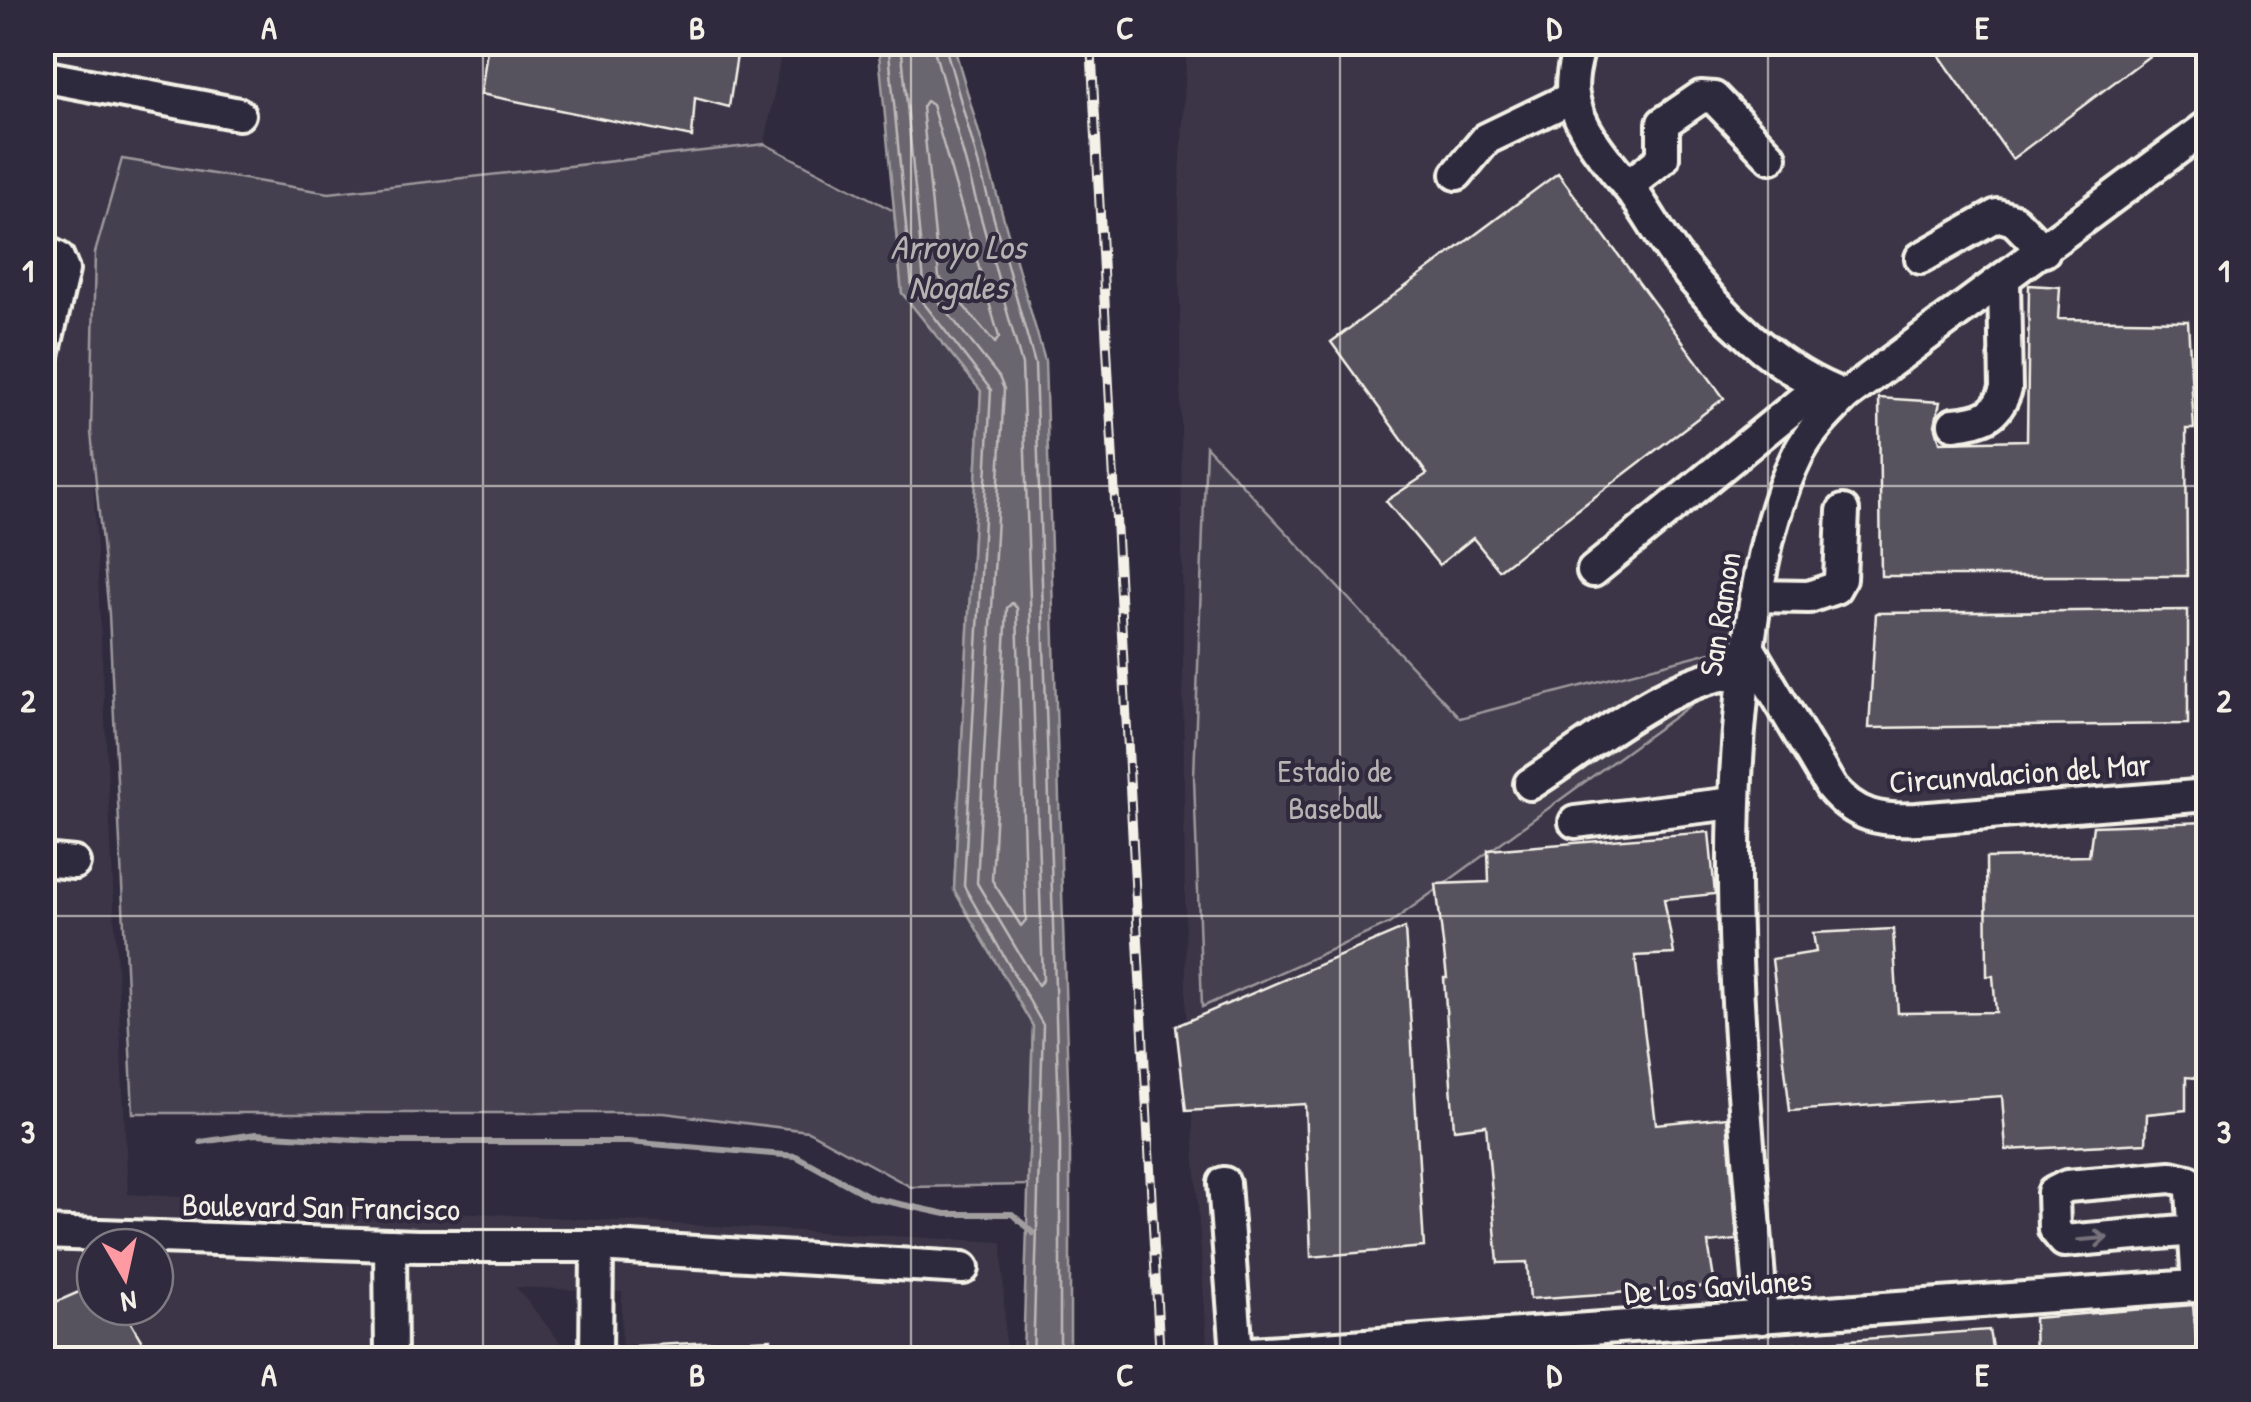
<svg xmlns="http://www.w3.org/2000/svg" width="2251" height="1402" viewBox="0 0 2251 1402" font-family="'Patrick Hand',sans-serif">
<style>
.built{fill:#3b3647;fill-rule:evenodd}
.green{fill:#454050;stroke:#9c989c;stroke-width:2.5}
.water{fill:#6a6670;stroke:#a19ea0;stroke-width:2.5}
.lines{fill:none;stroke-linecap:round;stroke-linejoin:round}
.shore{stroke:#bdb9b8;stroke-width:2.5}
.stream{stroke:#a19ea0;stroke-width:6}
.building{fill:#56525f;stroke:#f4f1e8;stroke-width:2.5}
.minor-casing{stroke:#f4f1e8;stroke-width:38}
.minor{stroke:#2f2a3d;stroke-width:30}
.rail-casing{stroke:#f4f1e8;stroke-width:10}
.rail{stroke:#2f2a3d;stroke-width:6;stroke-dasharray:19;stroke-linecap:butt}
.oneway{stroke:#747079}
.grid{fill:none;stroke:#f4f1e8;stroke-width:2.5;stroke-opacity:0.55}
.labels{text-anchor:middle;stroke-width:8;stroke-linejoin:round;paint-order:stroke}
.street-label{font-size:32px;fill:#f4f1e8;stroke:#2f2a3d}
.park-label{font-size:32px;fill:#b7b3b3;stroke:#2f2a3d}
.water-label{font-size:35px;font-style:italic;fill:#b6b2b2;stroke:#2f2a3d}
.neatline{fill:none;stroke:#f4f1e8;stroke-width:4}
.grid-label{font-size:32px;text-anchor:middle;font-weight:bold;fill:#f4f1e8}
</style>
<rect width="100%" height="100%" fill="#2f2a3d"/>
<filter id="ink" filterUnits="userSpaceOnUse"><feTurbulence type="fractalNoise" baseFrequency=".01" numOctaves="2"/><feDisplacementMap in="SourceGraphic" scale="20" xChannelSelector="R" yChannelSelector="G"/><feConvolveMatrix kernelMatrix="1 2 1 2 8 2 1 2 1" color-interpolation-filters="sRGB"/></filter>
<g filter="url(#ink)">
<g class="built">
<path d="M42 43H783L765 144 329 193 122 159 95 253 91 432 128 1194 1002 1242 1006 1359H621L622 1292 516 1287 568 1352V1359H43ZM95 1247H155V1307H95Z"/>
<polygon points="1187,43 2208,43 2208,1359 1208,1359 1186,1022 1179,199"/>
</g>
<g class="green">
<polygon points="765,144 894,211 902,293 981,391 954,890 1033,1026 1028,1185 911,1187 808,1131 664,1113 133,1113 109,614 91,432 95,253 122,159 329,193"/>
<polygon points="1206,446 1460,718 1710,652 1714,688 1389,924 1202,1007 1194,777"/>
</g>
<polygon class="water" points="878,43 953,43 1045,361 1070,1143 1070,1359 1023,1359 1033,1026 954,890 981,391 902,293"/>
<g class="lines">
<g class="shore">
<polyline points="888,42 912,288 991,390 964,886 1043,1025 1033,1360"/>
<polyline points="901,42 924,283 999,377 1004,389 977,883 1038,985 1043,980 1022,365 932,42"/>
<polyline points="944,42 1035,364 1060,1143 1060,1360"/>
<polygon points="926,101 932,105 999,337 995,343 939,277 922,107"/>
<polygon points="1012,603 1017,608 1026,920 1021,926 992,880 1007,608"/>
</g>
<polyline class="stream" points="201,1142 256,1134 388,1142 628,1142 796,1156 872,1198 946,1214 1012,1214 1033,1233"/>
</g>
<g class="building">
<polygon points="488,42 739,42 729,107 695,98 692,137 481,94"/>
<polygon points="1930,42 2168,42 2012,159"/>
<polygon points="1558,173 1724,398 1499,570 1473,538 1439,565 1386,501 1427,474 1331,342"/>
<polygon points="2029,285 2060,287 2058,319 2188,321 2194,429 2186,429 2187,576 1881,576 1879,398 1940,402 1935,425 1940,442 2027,440"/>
<polygon points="2188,610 2188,724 1869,728 1876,613"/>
<polygon points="2208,822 2208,1079 2186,1077 2186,1110 2147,1114 2146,1143 2006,1150 2002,1096 1790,1111 1772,959 1816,952 1813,933 1893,929 1898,1013 1996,1012 1993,976 1987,976 1986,858 2089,856 2093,826"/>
<polygon points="1709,832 1715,894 1664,899 1674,954 1635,956 1656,1124 1727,1117 1737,1240 1708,1243 1715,1286 1530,1299 1527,1262 1498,1263 1486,1125 1454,1129 1444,978 1447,978 1436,884 1489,882 1488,850"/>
<polygon points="1405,928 1424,1247 1311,1257 1305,1104 1186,1111 1176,1026"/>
<polygon points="95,1285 95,1307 122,1307 142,1342 104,1360 42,1360 42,1308"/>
<polygon points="2193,1305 2198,1360 2035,1360 2034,1318"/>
<polygon points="1989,1330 1994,1360 1749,1360 1749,1347"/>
<polygon points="771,1339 771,1360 638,1360 637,1346"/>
</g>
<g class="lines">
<defs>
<g id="minor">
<path d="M1580 42C1576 60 1570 78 1573 95 1579 132 1611 165 1633 193 1648 213 1660 236 1675 256 1718 313 1778 372 1845 396"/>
<polyline points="42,76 239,114"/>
<polyline points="1457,174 1486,139 1573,97"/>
<polyline points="1628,186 1663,158 1663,123 1701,97 1714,98 1771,157"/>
<polyline points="42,250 58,258 63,270 42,359"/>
<polyline points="1921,258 1997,215 2014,220 2044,251"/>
<path d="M1954 424C1982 421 1997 417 2006 389L2004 281"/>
<polyline points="1593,571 1819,387"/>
<polyline points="1756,596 1809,597 1835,588 1840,579 1843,511"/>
<path d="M1748 647 1831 787C1856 817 1880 821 1917 819L2208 795"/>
<path d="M1530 784C1596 742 1665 679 1744 671"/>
<polyline points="1575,822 1734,803"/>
<polyline points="42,860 74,863"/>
<polyline points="1224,1183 1237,1354"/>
<polyline points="2195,1230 2064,1241 2054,1229 2053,1193 2067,1186 2171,1177 2188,1181 2192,1191 2198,1286"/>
<polyline points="42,1233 418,1246 597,1246 963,1268"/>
<polyline points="390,1245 391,1360"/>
<path d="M1762 1318C1745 1087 1714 852 1752 622 1761 566 1772 506 1798 454 1810 431 1827 414 1845 396L2208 126"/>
<polyline points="596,1360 597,1246"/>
<polyline points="1237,1360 1237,1354 2208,1285"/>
</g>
</defs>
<use href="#minor" class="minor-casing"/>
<use href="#minor" class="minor"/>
<defs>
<polyline id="rail" points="1091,42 1160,1360"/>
</defs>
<use href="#rail" class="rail-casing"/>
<use href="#rail" class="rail"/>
</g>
<defs><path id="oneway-shaft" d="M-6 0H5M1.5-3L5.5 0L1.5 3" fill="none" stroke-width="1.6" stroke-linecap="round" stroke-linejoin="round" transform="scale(2.5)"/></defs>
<use class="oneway" href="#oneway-shaft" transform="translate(2093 1239) rotate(-5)"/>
</g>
<path class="grid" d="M483 42V1360M911 42V1360M1340 42V1360M1768 42V1360M42 486H2208M42 916H2208"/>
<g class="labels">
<g class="street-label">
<text transform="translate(1720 614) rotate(-81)" y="11">San Ramon</text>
<text transform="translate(2020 773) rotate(-4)" y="11">Circunvalacion del Mar</text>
<text transform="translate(321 1207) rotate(1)" y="11">Boulevard San Francisco</text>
<text transform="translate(1718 1286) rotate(-4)" y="11">De Los Gavilanes</text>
</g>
<g class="park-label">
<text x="1335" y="782">Estadio de<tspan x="1335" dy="37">Baseball</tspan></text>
</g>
<g class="water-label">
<text x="958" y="259">Arroyo Los<tspan x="958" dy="40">Nogales</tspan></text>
</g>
</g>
<rect width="2251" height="1402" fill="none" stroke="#2f2a3d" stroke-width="110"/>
<g transform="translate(125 1277) rotate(171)"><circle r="48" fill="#2f2a3d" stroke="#7e7a81" stroke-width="2.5"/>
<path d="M0-8L18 38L0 25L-18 38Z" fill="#ff9aa2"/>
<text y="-15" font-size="28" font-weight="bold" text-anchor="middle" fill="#f4f1e8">N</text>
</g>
<rect x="55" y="55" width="2141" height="1292" class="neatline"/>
<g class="grid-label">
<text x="269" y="39">A</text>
<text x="697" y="39">B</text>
<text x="1125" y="39">C</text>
<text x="1554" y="39">D</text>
<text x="1982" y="39">E</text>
<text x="28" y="282">1</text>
<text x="2224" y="282">1</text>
<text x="28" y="712">2</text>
<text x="2224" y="712">2</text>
<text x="28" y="1143">3</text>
<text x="2224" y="1143">3</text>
<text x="269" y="1386">A</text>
<text x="697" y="1386">B</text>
<text x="1125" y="1386">C</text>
<text x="1554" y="1386">D</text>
<text x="1982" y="1386">E</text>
</g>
</svg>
